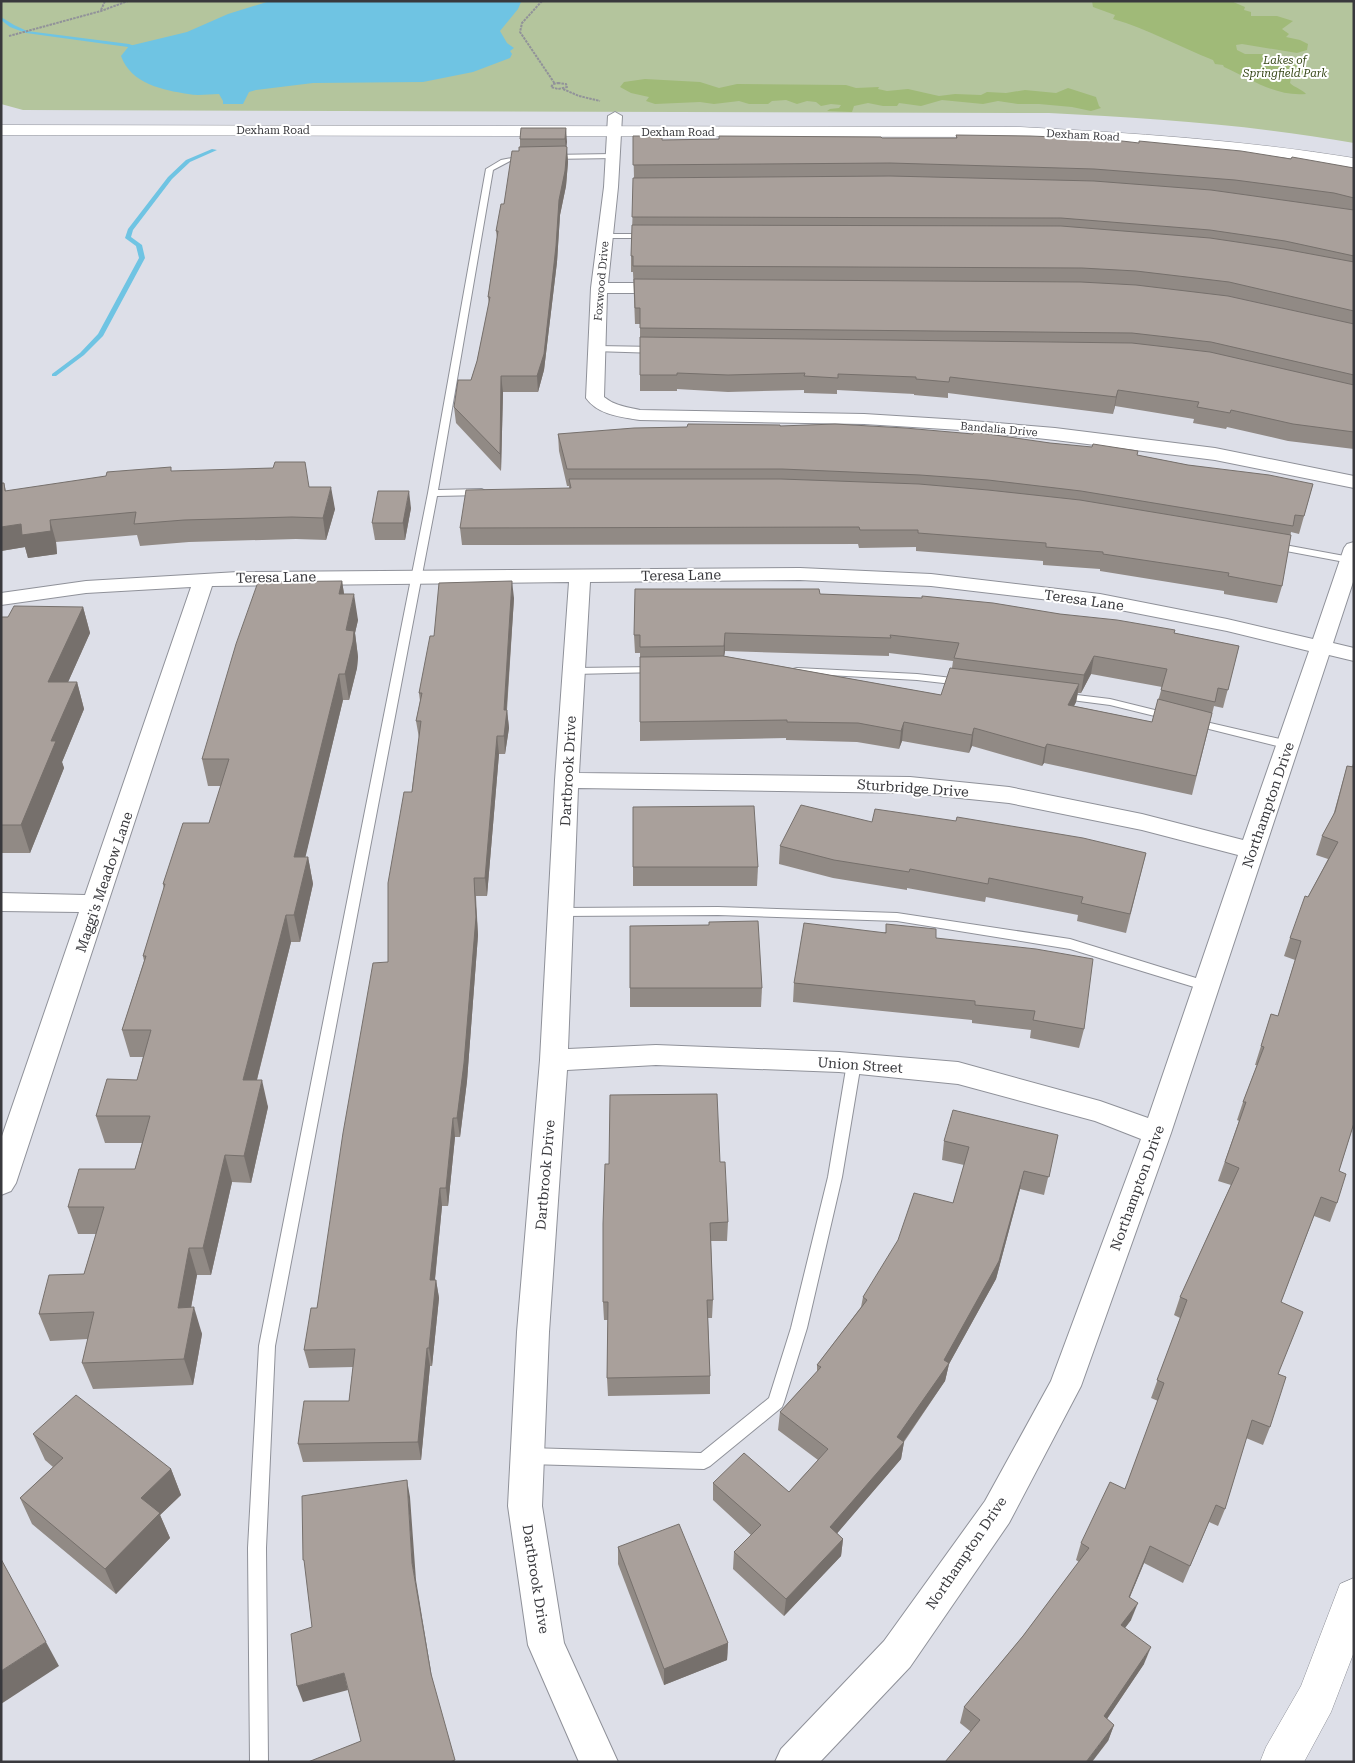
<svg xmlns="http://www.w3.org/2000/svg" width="1355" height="1763" viewBox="0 0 1355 1763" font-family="'Roboto Serif',serif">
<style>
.green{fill:#b4c59d}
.forest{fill:#a0ba78}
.water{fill:#6fc4e3}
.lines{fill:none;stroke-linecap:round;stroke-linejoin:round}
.stream{fill:#6fc4e3;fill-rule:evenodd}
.service-casing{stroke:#8f9199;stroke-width:2}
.minor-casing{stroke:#8f9199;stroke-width:2}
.tertiary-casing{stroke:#8f9199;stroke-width:1}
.path{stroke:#919299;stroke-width:2;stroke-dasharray:2.5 1;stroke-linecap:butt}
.service{fill:#fff;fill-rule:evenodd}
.minor{fill:#fff;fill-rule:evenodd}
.tertiary{fill:#fff;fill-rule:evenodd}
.wall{fill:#918a85;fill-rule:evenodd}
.shaded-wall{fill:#76706c}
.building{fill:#a9a09b;stroke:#76706c}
.labels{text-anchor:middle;stroke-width:4;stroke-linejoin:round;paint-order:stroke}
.far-park-label{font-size:11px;font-style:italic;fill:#374818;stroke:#fff}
.far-street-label{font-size:11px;fill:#39393d;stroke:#fff}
.street-label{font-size:14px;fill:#39393d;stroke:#fff}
</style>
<rect width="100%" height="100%" fill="#dddfe8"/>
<path class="green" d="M1 1H1354V143C1253 125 1151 118 1049 113L23 110 1 104Z"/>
<g class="forest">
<path d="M1092 1H1231L1245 7 1244 10 1251 12V16H1277L1293 21 1282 29 1289 34 1286 37 1300 40 1308 44 1307 50 1297 53 1242 44 1236 45 1237 50 1245 54H1264L1267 59 1284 61 1303 68V73L1291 78 1290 83C1295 88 1302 89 1306 94 1276 97 1251 79 1224 67L1223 65 1215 64 1213 60C1180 47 1148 29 1113 19L1115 15 1093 7Z"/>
<polygon points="645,79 700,82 719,88 737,84 846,85 856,88 879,87 878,89 887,91 908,89 939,96 955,94 981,95 987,92 1006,93 1025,90 1056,93 1068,88 1096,97 1099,106 1101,108 1091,111 1072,107 1039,104 1018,104 998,101 983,104 942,100 921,106 899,103 897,106 883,106 868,103 854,106 852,112 827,111 830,109 839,108 841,105 831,104 821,106 816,102 807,101 797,104 786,100 772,101 768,104 749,104 739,101 714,104 700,102 655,104 646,101 649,97 631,93 620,87 624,82"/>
</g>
<path class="water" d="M270 1H521V2L518 9 500 31 507 43 514 48 510 51 512 54 510 58 473 72 423 82 313 83 256 90 249 92 243 104H223V101L219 94C209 94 198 96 188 94 163 90 131 84 121 56L129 46 187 32 228 14Z"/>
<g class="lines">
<g class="stream">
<polygon points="1,17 14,25 27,31 129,44 145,50 142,52 128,47 26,33 10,27 1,20"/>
<polygon points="212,149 217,150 190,162 172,179 133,230 131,237 142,245 145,258 103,336 84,355 56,376 52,376 52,374 80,353 98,334 139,258 136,246 125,238 128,229 168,177 186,160"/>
</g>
<defs>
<g id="service">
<polygon points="613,154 617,156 616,158 550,159 546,157 550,155"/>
<polygon points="528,155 531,155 531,159 510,161 493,170 438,490 482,489 487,492 482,495 437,496 275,1346 266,1548 268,1762 250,1762 248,1548 259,1346 428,493 486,169 501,160"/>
<polygon points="602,234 647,234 651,236 647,238 602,238"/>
<polygon points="597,346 657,347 661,350 657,353 594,351 594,347"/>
<polygon points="1274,543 1350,557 1354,558 1354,562 1350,563 1270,548 1270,544"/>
<polygon points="657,667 662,670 661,672 574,674 569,671 574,668"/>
<polygon points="797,668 917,674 961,679 967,682 961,685 917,680 793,673 792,671 793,669"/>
<polygon points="1060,693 1110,699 1175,715 1177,717 1171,720 1110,705 1056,698 1054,696 1056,694"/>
<polygon points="1193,719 1293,742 1295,745 1289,749 1189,724 1187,722"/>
<polygon points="718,907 897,913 1070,939 1212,983 1214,986 1212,989 1207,991 1070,949 897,921 718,915 561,916 557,915 555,912 557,909 561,908"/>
<polygon points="854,1058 859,1059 861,1063 842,1177 807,1328 784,1402 782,1407 710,1466 704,1469 528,1464 522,1461 520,1456 522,1451 528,1448 701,1453 769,1398 791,1328 828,1177 847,1063 849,1059"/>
</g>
<g id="minor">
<path d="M615 112 622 116 618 187 608 283H666L672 285 674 288 672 291 666 293H607L604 397C615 406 627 407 640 410L864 414 961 420 1055 428 1215 448 1354 476V488L1215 460 1055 440 961 430 864 424 640 420C621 417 598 415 586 398L591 288 604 187 608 116Z"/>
<path d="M1354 542V579L1333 643 1354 648V661L1329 655 1171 1133 1081 1386 1009 1523 910 1667 820 1762H775L781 1749 884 1641 985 1501 1051 1381 1141 1139 1095 1121 958 1084 839 1072 656 1065 567 1070 549 1332 542 1506 564 1643 618 1762H579L528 1645 508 1506 517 1332 540 1060 555 780 569 582 212 586 16 1183 11 1191 1 1195V1139L79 912 1 911V893L85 895 191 587 86 593 1 605V593L86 581 238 572 800 568 931 574 1100 594 1227 619 1313 639 1344 548 1347 544ZM800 580 931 586 1100 606 1227 631 1309 651 1243 840 1142 814 1009 787 910 777 579 773 590 582ZM578 788 910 793 1009 803 1142 830 1238 855 1148 1118 1100 1101 958 1062 839 1052 656 1045 568 1049Z"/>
</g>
<g id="tertiary">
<path d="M1 125 1020 127C1132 133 1243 140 1354 158V168C1243 149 1132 142 1020 137L1 135Z"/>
<polygon points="1354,1578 1354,1652 1331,1712 1304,1762 1260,1762 1266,1747 1301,1686 1340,1584"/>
</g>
</defs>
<use href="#service" class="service-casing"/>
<use href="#minor" class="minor-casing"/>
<use href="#tertiary" class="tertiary-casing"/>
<g class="path">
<polyline points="542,1 522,23 520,32 555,84"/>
<polyline points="101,10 105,1"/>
<polyline points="9,36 101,11 128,1"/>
<polygon points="558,83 566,84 567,87 558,89 551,87 553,84"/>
<polyline points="563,89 579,96 600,101"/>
</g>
<use href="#service" class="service"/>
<use href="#minor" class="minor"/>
<use href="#tertiary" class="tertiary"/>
</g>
<g class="wall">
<polygon points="566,128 566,147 568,162 566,186 560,215 557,262 544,370 538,392 503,392 501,471 456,423 454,407 471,380 477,361 489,304 488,297 497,238 496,231 519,151 520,147 520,139"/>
<polygon points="956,135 1291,159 1354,168 1354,449 1288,441 1227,427 1226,429 1193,423 1194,419 1115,406 1113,414 948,393 948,398 914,395 914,394 837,390 837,394 804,393 804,390 728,392 677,389 677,391 640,391 640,324 635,324 633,272 631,272 631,256 634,178 633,136 662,140 956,138"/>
<polygon points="780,426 1050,443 1137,455 1188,465 1313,484 1299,534 1291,532 1282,586 1277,603 1224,594 1224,591 1100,571 1100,569 1043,565 1043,561 916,551 916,547 859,548 858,544 462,545 460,528 569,488 569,486 567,486 559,451 558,434"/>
<polygon points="172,471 309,487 335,509 326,540 296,539 189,542 140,546 137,535 56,542 57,554 28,558 25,547 1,551 1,483 4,483 6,491"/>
<polygon points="411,508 405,540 375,540 372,523"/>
<polygon points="342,581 344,594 358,620 355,633 358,657 357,668 349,700 343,700 305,857 308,857 313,884 300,942 291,942 257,1080 268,1107 251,1183 232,1182 211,1275 197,1275 191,1308 202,1334 193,1385 93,1389 82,1363 88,1339 50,1341 39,1314 84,1274 96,1234 78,1234 68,1207 135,1169 142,1143 105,1143 96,1116 137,1080 143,1057 130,1057 122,1030 144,961 143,956 164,889 163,884 209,823 221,786 208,786 202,759"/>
<path d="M820 594 1060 614 1174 633 1239 646 1223 708 1214 706 1192 795 1044 763 1042 766 972 746 969 753 902 741 899 749 857 742 786 740V738L640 741V653H635L634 635ZM725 651 889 656V653L953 661 952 668 941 695 724 656ZM1091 674 1162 687 1152 722 1074 706 1076 702 1078 693H1081Z"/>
<polygon points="514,598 507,710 509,728 505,754 499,754 487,896 476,896 478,935 467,1081 460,1137 455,1137 448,1206 442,1206 435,1280 436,1280 439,1298 432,1366 430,1366 421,1460 303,1462 298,1444 349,1401 353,1367 309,1368 304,1350 317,1308 388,962 419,738 416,721 420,701 419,693 434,636"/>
<polygon points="83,607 90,633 68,682 77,682 84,709 62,762 64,768 30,853 1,853 1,617 8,617"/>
<polygon points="1354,760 1354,1123 1339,1171 1337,1203 1330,1222 1314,1216 1281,1302 1278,1374 1270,1427 1263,1445 1246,1438 1225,1509 1218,1526 1209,1522 1183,1583 1144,1563 1130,1597 1131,1620 1125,1628 1144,1664 1107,1719 1114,1725 1108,1741 970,1731 960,1723 964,1707 1023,1636 1079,1562 1076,1560 1081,1543 1125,1489 1158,1401 1151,1398 1180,1318 1174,1315 1180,1297 1231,1185 1218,1181 1239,1121 1237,1120 1243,1102 1257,1065 1255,1065 1271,1014 1278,1016 1295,960 1284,956 1290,938 1308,897 1328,859 1316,855 1322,836 1333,816 1342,784 1347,766 1352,767"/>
<polygon points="872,822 1146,853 1126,933 1077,921 1078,915 986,897 985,902 907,888 907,890 833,878 779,864 780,846"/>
<polygon points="633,867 758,867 757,886 633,886"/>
<polygon points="885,932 936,938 1084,1029 1079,1048 1030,1038 1031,1030 972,1023 972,1020 793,1002 794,983"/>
<polygon points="630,988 762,988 761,1007 630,1007"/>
<polygon points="1058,1135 1044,1195 1020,1189 996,1279 949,1364 945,1381 904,1442 901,1459 837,1533 843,1539 841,1556 784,1616 733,1569 734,1552 751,1535 713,1500 713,1483 789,1492 818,1460 778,1430 780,1412 817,1372 817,1365 861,1307 863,1297 953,1203 964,1165 942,1160 944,1141"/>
<polygon points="720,1162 728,1222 727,1241 711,1241 713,1300 712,1318 708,1318 710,1376 710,1394 608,1396 607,1378 608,1320 604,1320 603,1302"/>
<polygon points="33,1434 171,1469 181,1495 160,1515 170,1538 116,1594 32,1524 20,1498 53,1467 45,1460"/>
<polygon points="618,1547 728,1643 727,1660 664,1685 618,1564"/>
</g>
<g class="shaded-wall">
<polygon points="566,128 567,142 566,153 565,139"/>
<polygon points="567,147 568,162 566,186 560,215 557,262 544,370 538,392 537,376 559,200"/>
<polygon points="501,376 503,392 501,471 500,454"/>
<polygon points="1118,390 1115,406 1113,414 1116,397"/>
<polygon points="331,487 335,509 326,540 323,518"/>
<polygon points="409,491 411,508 405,540 403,523"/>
<polygon points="50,520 56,542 57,554 28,558 25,547 1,551 1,527"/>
<polygon points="342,581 346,607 339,594"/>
<polygon points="512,581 514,598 506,717 507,710 509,728 505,754 504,736 504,710"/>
<polygon points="354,594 358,620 355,633 358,657 357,668 349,700 345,674 346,630"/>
<polygon points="83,607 90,633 56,709 48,682"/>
<polygon points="725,633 725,651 723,664 724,646"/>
<polygon points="1094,656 1091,674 1081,693 1084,675"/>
<polygon points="339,674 343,700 299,884 294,857"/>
<polygon points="77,682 84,709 62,762 64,768 30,853 21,825 51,741"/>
<polygon points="1079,684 1076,702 1065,723 1068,705"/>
<polygon points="904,722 902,741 899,749 901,731"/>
<polygon points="974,728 972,746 969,753 972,735"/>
<polygon points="497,736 499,754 487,896 485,878"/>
<polygon points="1047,744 1044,763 1042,766 1045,748"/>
<polygon points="308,857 313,884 300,942 294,915"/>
<polygon points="474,878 478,935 467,1081 460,1137 457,1118"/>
<polygon points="286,915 291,942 250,1107 243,1080"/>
<polygon points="262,1080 268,1107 251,1183 244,1156"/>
<polygon points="453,1118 455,1137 448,1206 446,1188"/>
<polygon points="225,1155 232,1182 211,1275 203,1248"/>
<polygon points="1024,1171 1020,1189 996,1279 949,1364 945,1381 903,1442 904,1442 901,1459 828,1544 830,1527 944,1360"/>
<polygon points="440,1188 442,1206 433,1298 430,1280"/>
<polygon points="189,1248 197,1275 186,1334 178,1308"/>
<polygon points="436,1280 439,1298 432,1366 429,1348"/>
<polygon points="194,1307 202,1334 193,1385 184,1359"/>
<polygon points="427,1348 430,1366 421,1460 418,1442"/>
<polygon points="171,1469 181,1495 160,1515 170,1538 116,1594 105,1569 141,1498"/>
<polygon points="407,1480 410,1497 416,1580 434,1690 431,1674 412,1563"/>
<polygon points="843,1539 841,1556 784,1616 786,1599"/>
<polygon points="1150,1546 1144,1563 1123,1613 1129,1597"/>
<polygon points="1138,1603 1131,1620 1115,1641 1121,1625"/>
<polygon points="46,1642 59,1666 1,1704 1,1671"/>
<polygon points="728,1643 727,1660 664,1685 664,1669"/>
<polygon points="1151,1647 1144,1664 1098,1732 1104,1716"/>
<polygon points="344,1673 348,1690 303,1702 297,1686"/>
<polygon points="1114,1725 1108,1741 1092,1762 1086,1762"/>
</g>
<g class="building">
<polygon points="521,128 566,128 565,139 520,139"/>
<polygon points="956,135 1030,136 1105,139 1139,143 1139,141 1241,151 1291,159 1292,157 1354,168 1354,198 1334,193 1235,180 1094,169 890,163 633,165 633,136 662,136 662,140 719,139 719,136 881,137 882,138 957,138"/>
<polygon points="565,146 567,147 565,171 559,200 556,246 544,354 537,376 501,376 500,454 454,407 458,380 471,380 477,361 490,297 488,297 498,231 496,231 501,204 504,204 512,151 519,151 519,147"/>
<polygon points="890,176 1094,181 1211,190 1354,210 1354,256 1285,241 1210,230 1061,218 632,217 633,178"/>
<polygon points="632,225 1061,226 1210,238 1284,249 1354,262 1354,311 1229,282 1136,271 1082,268 633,266 633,256 631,256"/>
<polygon points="634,279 1081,282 1136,285 1228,296 1354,324 1354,375 1211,342 1132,333 640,328 640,308 635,308"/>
<polygon points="640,337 1132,343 1210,352 1354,385 1354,432 1293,424 1231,410 1230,413 1197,407 1199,402 1118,390 1116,397 950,377 949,382 916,379 916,377 838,374 838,378 804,376 805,373 728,375 677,373 677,375 640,375"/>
<polygon points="688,424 780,425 780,426 835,424 905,428 973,434 974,432 1050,443 1092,447 1093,444 1138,451 1137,455 1188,465 1269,475 1313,484 1304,516 1295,515 1293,526 1081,491 988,480 920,475 782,469 567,469 558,434 634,428 687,427"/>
<polygon points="275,462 305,462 309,487 331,487 323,518 292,517 184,520 134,524 136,512 50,520 51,531 22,535 21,524 1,527 1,483 4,483 5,491 106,476 107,472 171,467 171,471 273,468"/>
<polygon points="569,479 781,479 919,484 988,490 1080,500 1291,535 1282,586 1228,576 1229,573 1103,554 1103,552 1046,547 1046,543 918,533 918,530 860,530 859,527 460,528 466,490 571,488"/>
<polygon points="378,491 409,491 403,523 372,523"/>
<polygon points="342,581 339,594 354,594 346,630 354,631 353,642 345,674 339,674 294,857 308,857 294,915 286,915 243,1080 262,1080 244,1156 225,1155 203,1248 189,1248 178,1308 194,1307 184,1359 82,1363 94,1312 39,1314 49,1275 84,1274 104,1207 68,1207 79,1169 135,1169 150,1116 96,1116 107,1079 137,1080 151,1030 122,1030 146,956 143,956 165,884 163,884 183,823 209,823 229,759 202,759 236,644 258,582"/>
<polygon points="512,581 504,710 507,710 504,736 497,736 485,878 474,878 476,917 464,1063 457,1118 453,1118 446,1188 440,1188 430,1280 436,1280 429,1348 427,1348 418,1442 298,1444 304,1401 349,1401 355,1349 304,1350 311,1308 317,1308 343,1133 373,963 388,962 388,883 404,792 412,792 421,721 416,721 422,693 419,693 430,636 434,636 439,583"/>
<polygon points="635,589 819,589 820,594 922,598 922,596 993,603 1060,614 1117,620 1175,630 1174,633 1239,646 1228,690 1218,688 1215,702 1161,690 1167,669 1094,656 1084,675 954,658 959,643 890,635 891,638 725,633 724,646 640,647 640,635 634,635"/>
<polygon points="14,606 83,607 48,682 77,682 51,741 56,741 21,825 1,825 1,617 8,617"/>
<polygon points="723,656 941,695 950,668 1079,684 1068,705 1152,722 1158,699 1212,713 1196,776 1047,744 1045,748 974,728 972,735 904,722 901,731 858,723 787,722 787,720 640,722 640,657"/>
<polygon points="1347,766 1354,767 1354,1123 1339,1171 1346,1174 1337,1203 1321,1197 1281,1302 1303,1312 1278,1374 1286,1377 1270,1427 1252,1420 1225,1509 1216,1505 1190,1566 1150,1546 1129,1597 1138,1603 1121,1625 1151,1647 1104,1716 1114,1725 1086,1762 945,1762 980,1720 964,1707 1023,1636 1089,1548 1081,1543 1110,1482 1125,1489 1164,1383 1157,1380 1187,1300 1180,1297 1239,1168 1225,1162 1246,1102 1243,1102 1264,1047 1261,1046 1271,1014 1278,1016 1301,941 1290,938 1305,896 1308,897 1338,842 1322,836 1335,812"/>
<polygon points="801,805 872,822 875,809 956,821 957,817 1083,838 1146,853 1130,914 1081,903 1083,897 989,878 988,884 910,869 909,872 834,860 780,846"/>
<polygon points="754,806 758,867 633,867 633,807"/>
<polygon points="758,921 762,988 630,988 630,926 709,925 709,922"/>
<polygon points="804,923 886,933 886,924 936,929 936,938 1036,949 1093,959 1084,1029 1033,1020 1035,1011 975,1005 975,1001 794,983"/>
<polygon points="717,1094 720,1162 725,1162 728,1222 710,1223 713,1300 707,1300 710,1376 607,1378 608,1302 603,1302 603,1224 605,1164 609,1164 610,1095"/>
<polygon points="953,1110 1058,1135 1049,1177 1024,1171 999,1261 944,1360 949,1363 897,1437 904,1442 830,1527 843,1539 786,1599 734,1552 761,1525 713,1483 744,1453 789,1492 828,1449 780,1412 821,1367 817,1365 867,1300 863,1297 898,1240 914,1193 953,1203 969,1147 944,1141"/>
<polygon points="76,1395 171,1469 141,1498 160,1513 105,1569 20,1498 63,1458 33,1434"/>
<polygon points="407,1480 412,1563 431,1674 455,1760 450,1762 308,1762 361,1741 344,1673 297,1686 291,1634 312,1627 304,1560 303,1560 302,1496"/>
<polygon points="679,1524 728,1643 664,1669 618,1547"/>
<polygon points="1,1559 46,1642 1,1671"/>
</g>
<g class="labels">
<g class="far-park-label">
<text x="1285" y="64">Lakes of<tspan x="1285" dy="13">Springfield Park</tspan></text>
</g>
<g class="far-street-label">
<text x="273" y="134">Dexham Road</text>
<text x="678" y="136">Dexham Road</text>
<text transform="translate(1083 135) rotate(3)" y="4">Dexham Road</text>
<text transform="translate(601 281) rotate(-85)" y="4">Foxwood Drive</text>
<text transform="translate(999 429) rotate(5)" y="4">Bandalia Drive</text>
</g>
<g class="street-label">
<text transform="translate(681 575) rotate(-1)" y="5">Teresa Lane</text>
<text transform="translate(276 577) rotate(-1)" y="5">Teresa Lane</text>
<text transform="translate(1084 600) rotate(8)" y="5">Teresa Lane</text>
<text transform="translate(568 771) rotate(-87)" y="5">Dartbrook Drive</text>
<text transform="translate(913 788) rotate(4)" y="5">Sturbridge Drive</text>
<text transform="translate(1268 805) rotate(-71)" y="5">Northampton Drive</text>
<text transform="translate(104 882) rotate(-71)" y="5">Maggi's Meadow Lane</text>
<text transform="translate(860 1065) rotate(4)" y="5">Union Street</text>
<text transform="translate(545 1175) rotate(-85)" y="5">Dartbrook Drive</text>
<text transform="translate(1137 1188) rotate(-70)" y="5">Northampton Drive</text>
<text transform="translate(966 1553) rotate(-56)" y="5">Northampton Drive</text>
<text transform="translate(536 1579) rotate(81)" y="5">Dartbrook Drive</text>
</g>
</g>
<rect width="1355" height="1763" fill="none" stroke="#39393d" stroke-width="5"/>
</svg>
